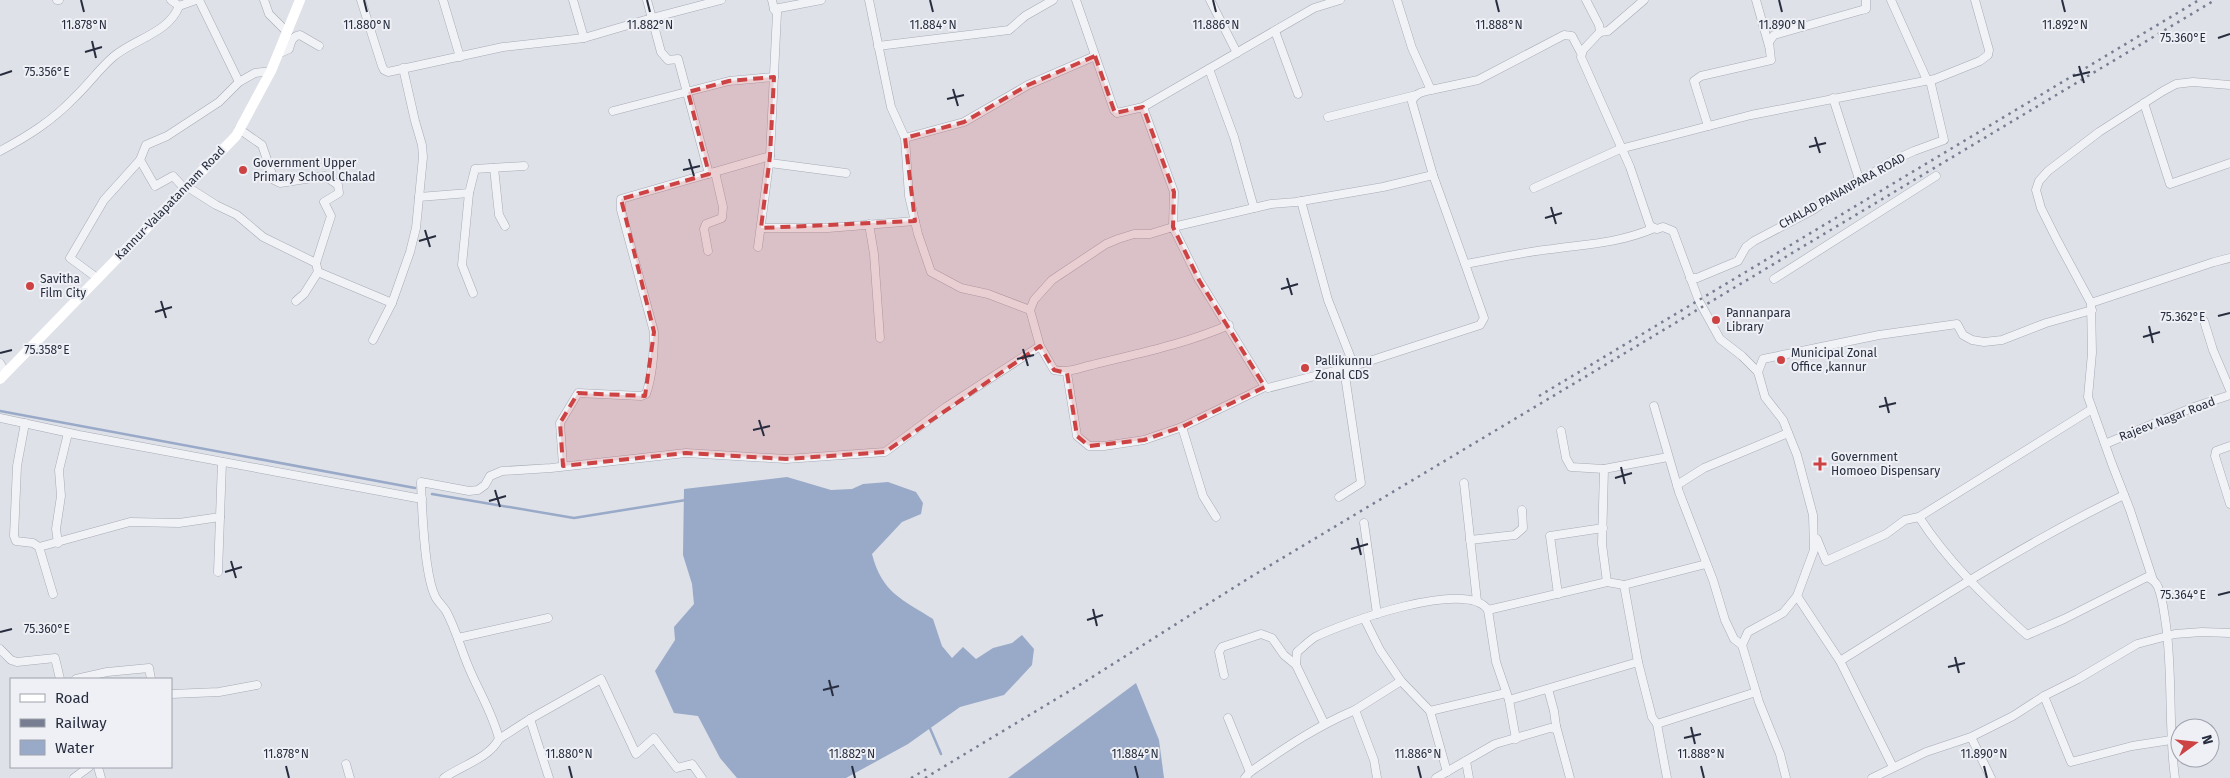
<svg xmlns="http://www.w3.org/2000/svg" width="2230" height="778" viewBox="0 0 2230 778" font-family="'Fira Sans',sans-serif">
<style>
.water{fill:#99a9c8}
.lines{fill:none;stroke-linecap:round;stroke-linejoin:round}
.stream{stroke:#99a9c8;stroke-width:2.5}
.street-casing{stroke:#a7abb5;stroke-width:9}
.street{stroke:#f1f2f6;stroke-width:8}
.secondary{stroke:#fff;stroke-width:10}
.rail{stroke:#787e91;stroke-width:2.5;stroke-dasharray:2.5 5;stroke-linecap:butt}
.marked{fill:#cd4344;fill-opacity:0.2;stroke:#cd4344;stroke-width:4;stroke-dasharray:10 6;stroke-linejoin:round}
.ticks{fill:none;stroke:#272d3e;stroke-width:2}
.poi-dot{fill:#cd4344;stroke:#eef0f5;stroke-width:2}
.labels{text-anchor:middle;stroke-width:4;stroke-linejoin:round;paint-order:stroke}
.poi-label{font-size:12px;fill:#272d3e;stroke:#eef0f5;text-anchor:start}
.street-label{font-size:12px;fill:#272d3e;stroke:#eef0f5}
.ticks-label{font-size:12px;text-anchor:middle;fill:#272d3e;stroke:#eef0f5;stroke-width:4;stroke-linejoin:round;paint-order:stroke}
</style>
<rect width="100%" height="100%" fill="#dee1e8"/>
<g class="water">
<path d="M787 477 831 490 852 489 863 484 888 482 916 492 923 503 921 514 902 522 872 554C882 593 902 599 933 619L942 646 952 658 963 647 976 659 993 648 1012 643 1022 635 1034 649 1032 665 1004 695 960 707 908 744 846 778H737L720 758 698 716 674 713 655 671 675 640 674 627 694 604 692 584 683 555 684 489Z"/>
<polygon points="1136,683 1159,740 1164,778 1008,778"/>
</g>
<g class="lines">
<g class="stream">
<polyline points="0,411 415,488"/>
<polyline points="432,494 574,518 686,500"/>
<polyline points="929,726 941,754"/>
</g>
<defs>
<g id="street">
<polyline points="57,0 59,0"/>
<polyline points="171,0 179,6 196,0"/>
<polyline points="199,0 239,82"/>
<polyline points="264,0 269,14 286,31"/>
<polyline points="361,0 382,66 384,70 388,72 503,47 584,38 652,18 721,0"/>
<polyline points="443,0 460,57"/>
<polyline points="573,0 584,38"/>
<polyline points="647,0 661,52 668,60 678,59 709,174"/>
<polyline points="772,0 774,9 821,0"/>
<polyline points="869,0 891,107 905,138 909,196 918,234 931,272 961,288 988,294 1030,310"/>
<polyline points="1076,0 1114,110 1117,113 1143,107 1314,8 1340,0"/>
<polyline points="1210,0 1237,53"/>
<polyline points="1397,0 1412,48 1431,90 1478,80 1564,35 1572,36 1581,53"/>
<polyline points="1586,0 1599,25 1600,32 1583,50 1581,57 1630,167 1650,226 1657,229 1663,227 1673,231 1699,301 1720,339 1742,356 1758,372 1765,397 1783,420 1797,455 1813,515 1814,550 1797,596 1783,613 1748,632 1742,645 1759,702 1780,754 1786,778"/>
<polyline points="1756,0 1769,46"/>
<polyline points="1891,0 1927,80"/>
<polyline points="1275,31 1298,94"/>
<polyline points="1600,32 1608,31 1644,0"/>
<polyline points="878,46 1009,30 1025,16 1053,0"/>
<path d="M278 54 289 49C291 42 292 36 300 35L319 46"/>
<polyline points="1209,69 1234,137 1254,208"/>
<path d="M1431 90C1423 92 1414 93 1412 102L1433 175 1465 264"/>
<polyline points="1833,98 1859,179"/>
<polyline points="2144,103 2170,184 2230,163"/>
<polyline points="1143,107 1174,192 1173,227 1271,204 1296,202 1383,187 1433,175"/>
<polyline points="613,111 729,81 774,77"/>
<polyline points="1328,117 1416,95"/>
<polyline points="1708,126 1694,81 1701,76 1771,60 1769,42 1774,35 1862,10 1866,9 1866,0"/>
<polyline points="239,129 262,145 274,180 280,183 325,176 338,185 339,193 324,202 331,216 316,263 318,272 392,303"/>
<polyline points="905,138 964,122 1028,85 1095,56"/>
<path d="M0 151C28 136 52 121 74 98 88 85 99 69 113 57 134 39 169 33 179 6"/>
<polyline points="770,163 846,173"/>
<polyline points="494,168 499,215 505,226"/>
<polyline points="186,186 216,205 237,215 263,237 316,263"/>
<polyline points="184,188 173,176 155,186 140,160 146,145 167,136 219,102 239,82 255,73 271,71"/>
<polyline points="1534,188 1620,149 1751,115 1935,79 1980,61 1988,55 1989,50 1975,0"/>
<polyline points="469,193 462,265 473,293"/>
<polyline points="419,197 469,193 475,169 524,166"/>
<polyline points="1301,201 1328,300 1354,366"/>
<polyline points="869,224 874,254 880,338"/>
<polyline points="761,228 828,228 915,221"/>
<polyline points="758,247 770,156"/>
<polyline points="708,251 704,229 706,224 722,218 723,207 715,172"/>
<polyline points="97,278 70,258 104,200 140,160"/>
<polyline points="1690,278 1697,278 1738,261 1746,247 1754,241 1813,210 1859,179 1868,176 1892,161 1914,151 1944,140 1930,80"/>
<polyline points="1774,279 1936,176"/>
<polyline points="296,301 304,294 318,272"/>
<polyline points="2091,303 2214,262 2230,258"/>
<polyline points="2204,321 2213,350 2230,390"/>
<polyline points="373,340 392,303 410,252 416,228 423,157 422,145 415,121 403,68"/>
<path d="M1040 346 1054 370C1069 373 1078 368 1092 365 1140 353 1182 345 1229 325"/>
<polyline points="0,363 6,373"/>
<polyline points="1758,372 1763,359 1879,335 1957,324 1963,335 1972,340 1984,342 2002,340 2046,323 2092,310"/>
<polyline points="1067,373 1077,436 1089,446 1104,446 1144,440 1182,427 1265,387"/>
<polyline points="1654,406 1679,492 1713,580 1725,620 1734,639 1742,645"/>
<polyline points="0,418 79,435 422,499"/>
<polyline points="25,423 17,466 14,536 16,541 33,543 39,547 53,594"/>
<polyline points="1182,427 1203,496 1216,517"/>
<polyline points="1561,431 1566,458 1571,467 1604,469"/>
<polyline points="2105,444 2194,407 2230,395"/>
<polyline points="2230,446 2216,451 2215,456 2230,504"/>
<polyline points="1668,457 1604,469 1602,544 1607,582 1624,585 1706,564"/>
<path d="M563 466 560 423 578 393 641 396 646 394C653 374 654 353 654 332L621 210V199L770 156 777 13 774 9"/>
<polyline points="1464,483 1477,601"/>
<polyline points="1677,485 1704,468 1788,433"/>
<polyline points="1339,497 1361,483 1344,369"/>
<polyline points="1919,517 2092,409"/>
<polyline points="1364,523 1377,614"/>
<path d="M1817 539 1826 561 1886 534 1905 520 1919 517C1948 562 1987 599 2027 635L2064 619 2147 577C2152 579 2156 582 2158 587 2163 599 2164 613 2166 625 2173 675 2168 727 2175 778"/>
<polyline points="1470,540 1515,535 1523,528 1522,510"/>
<polyline points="58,543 56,529 61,496 59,470 68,433"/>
<polyline points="39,547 130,522 179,523 220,517"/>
<polyline points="218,572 222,462"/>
<polyline points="2153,580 2130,510 2112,464 2088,397 2092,353 2091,303 2057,240 2041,208 2036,190 2039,181 2048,171 2099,132 2163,91 2176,84 2193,82 2230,85"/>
<polyline points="1624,585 1638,662 1652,717 1657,724 1667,778"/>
<polyline points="1558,594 1550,536 1603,528"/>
<polyline points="1797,596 1840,661 1893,767"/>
<polyline points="1488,610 1607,582"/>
<polyline points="1364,618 1380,650 1401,681 1430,711 1447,772"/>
<polyline points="458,638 548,618"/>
<polyline points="0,649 11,660 17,662 55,658 60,679"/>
<path d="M1840 661C1933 603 2025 543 2124 495"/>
<polyline points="1224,675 1219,652 1222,647 1261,634 1272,638 1284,655 1296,665"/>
<polyline points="76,679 107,672 149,668 151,679"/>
<polyline points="1548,689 1554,711 1556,726"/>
<polyline points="171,694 219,692 257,685"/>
<polyline points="2044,696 2071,762 2132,746 2171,740"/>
<polyline points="1509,700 1638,662"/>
<polyline points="1355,710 1401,681"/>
<polyline points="1430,711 1506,693"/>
<polyline points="1228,718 1250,772"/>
<polyline points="530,719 549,778"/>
<path d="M1324 723 1296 665 1297 652C1303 647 1309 641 1315 637 1344 623 1467 578 1488 610L1496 662 1509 700 1516 739"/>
<polyline points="1657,724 1756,692"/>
<polyline points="1971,737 1991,778"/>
<polyline points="499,739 530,719 601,679 636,754 654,738 677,768 692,764 702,778"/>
<polyline points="1466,761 1469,778"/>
<polyline points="346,764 350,778"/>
<polyline points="98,767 101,778"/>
<polyline points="74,778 89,767"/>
<path d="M444 778C462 765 488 759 499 739 493 714 479 692 469 668 461 650 456 629 446 611 443 606 437 601 435 596 424 573 422 509 421 482L469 491 478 490 485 485 490 476 502 471 551 468 686 453 786 459 885 452 946 407 1040 346 1030 310 1034 300 1052 280 1106 244 1118 239 1134 234H1150L1173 227 1199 280 1265 387 1268 388 1354 366 1480 325 1484 318 1465 264C1494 259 1523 252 1552 249 1588 244 1618 243 1652 229"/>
<path d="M1245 778 1250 772C1285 748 1315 727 1355 710L1374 760 1377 778"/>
<polyline points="1436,778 1495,744 1550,728 1556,729 1556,726 1570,778"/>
<polyline points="1872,778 1926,752 1971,737 2013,716 2044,696 2078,679 2137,644 2175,634 2202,632 2230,633"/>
</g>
</defs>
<use href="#street" class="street-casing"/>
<use href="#street" class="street"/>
<polyline class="secondary" points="0,379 236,136 271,71 300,0"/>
<g class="rail">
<polyline points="1539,396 2199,0"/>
<polyline points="911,778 930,767"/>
<polyline points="925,778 1086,681 1249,578 2215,0"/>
</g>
</g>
<path class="marked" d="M1095 56 1115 113 1143 107 1174 192 1173 227 1199 280 1265 387 1182 427 1144 440 1089 446 1077 436 1067 373 1054 370 1040 346 885 452 786 459 686 453 563 466 560 423 578 393 645 396 654 332 621 199 709 174 688 92 729 81 774 77 770 156 761 228 915 221 905 138 964 122 1028 85Z"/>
<path class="ticks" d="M81 0 84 12M364 0 367 12M647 0 650 12M930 0 933 12M1213 0 1216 12M1496 0 1499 12M1779 0 1782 12M2062 0 2065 12M2218 38 2230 34M92 41 96 58M85 52 102 47M2079 66 2084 83M0 75 12 71M2073 76 2090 72M953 89 958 106M947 99 964 95M1815 137 1820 153M1809 147 1826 143M689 159 694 176M683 170 700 166M1551 207 1556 224M1545 218 1562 213M425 230 430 247M419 241 436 236M1287 278 1292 295M1281 289 1298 284M161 301 166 318M155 312 172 307M2218 316 2230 313M2149 326 2153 343M2143 337 2160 332M1023 349 1028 366M0 353 12 350M1017 359 1034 355M1885 397 1889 413M1879 407 1896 403M759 420 764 436M753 430 770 426M1621 467 1625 484M1615 478 1632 473M495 490 500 507M489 501 506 496M1357 538 1361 555M1351 549 1368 544M231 561 236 578M225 572 242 567M2218 595 2230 592M1093 609 1097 626M1087 620 1103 615M0 632 12 629M1955 657 1959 673M1948 667 1965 663M829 680 833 696M823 690 839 686M1691 727 1695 744M1684 738 1701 734M286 766 289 778M569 766 572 778M852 766 855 778M1135 766 1138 778M1418 766 1421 778M1701 766 1704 778M1984 766 1987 778"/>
<g class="poi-dot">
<circle cx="243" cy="170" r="5"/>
<circle cx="30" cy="286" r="5"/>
<circle cx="1716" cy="320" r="5"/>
<circle cx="1781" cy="360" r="5"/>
<circle cx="1305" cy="368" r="5"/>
<path d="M1817.5 456.5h5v5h5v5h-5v5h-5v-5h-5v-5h5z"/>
</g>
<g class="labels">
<g class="poi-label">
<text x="253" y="167">Government Upper<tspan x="253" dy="14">Primary School Chalad</tspan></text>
<text x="40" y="283">Savitha<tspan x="40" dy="14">Film City</tspan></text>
<text x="1726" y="317">Pannanpara<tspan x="1726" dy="14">Library</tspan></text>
<text x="1791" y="357">Municipal Zonal<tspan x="1791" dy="14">Office ,kannur</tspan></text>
<text x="1315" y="365">Pallikunnu<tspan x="1315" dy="14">Zonal CDS</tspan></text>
<text x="1831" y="461">Government<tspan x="1831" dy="14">Homoeo Dispensary</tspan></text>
</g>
<g class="street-label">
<text transform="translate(1842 191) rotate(-29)" y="4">CHALAD PANANPARA ROAD</text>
<text transform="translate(170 203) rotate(-46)" y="4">Kannur-Valapatannam Road</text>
<text transform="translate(2167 419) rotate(-21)" y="4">Rajeev Nagar Road</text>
</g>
</g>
<g class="ticks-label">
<text x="650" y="29">11.882°N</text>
<text x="933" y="29">11.884°N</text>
<text x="84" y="29">11.878°N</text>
<text x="367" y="29">11.880°N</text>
<text x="1216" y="29">11.886°N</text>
<text x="1499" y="29">11.888°N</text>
<text x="1782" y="29">11.890°N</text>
<text x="2065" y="29">11.892°N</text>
<text x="2183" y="42">75.360°E</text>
<text x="47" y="76">75.356°E</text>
<text x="2183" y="321">75.362°E</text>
<text x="47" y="354">75.358°E</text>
<text x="2183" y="599">75.364°E</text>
<text x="47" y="633">75.360°E</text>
<text x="286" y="758">11.878°N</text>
<text x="569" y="758">11.880°N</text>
<text x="852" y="758">11.882°N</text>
<text x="1135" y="758">11.884°N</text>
<text x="1418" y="758">11.886°N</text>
<text x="1701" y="758">11.888°N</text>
<text x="1984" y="758">11.890°N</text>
</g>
<rect x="10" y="678" width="162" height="90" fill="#eef0f5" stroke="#9ea2ac"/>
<rect x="20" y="694" width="25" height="8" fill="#ffffff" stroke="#9ea2ac"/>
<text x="55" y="703" font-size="15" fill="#272d3e">Road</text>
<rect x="20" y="719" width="25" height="8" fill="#787e91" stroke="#9ea2ac"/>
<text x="55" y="728" font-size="15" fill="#272d3e">Railway</text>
<rect x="20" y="740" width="25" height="15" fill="#99a9c8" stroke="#9ea2ac"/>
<text x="55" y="753" font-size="15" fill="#272d3e">Water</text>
<g transform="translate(2195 743) rotate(75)"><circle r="24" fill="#eef0f5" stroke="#9ea2ac"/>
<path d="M0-4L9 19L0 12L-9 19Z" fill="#cd4344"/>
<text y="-8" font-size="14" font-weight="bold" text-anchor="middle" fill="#272d3e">N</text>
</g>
</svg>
